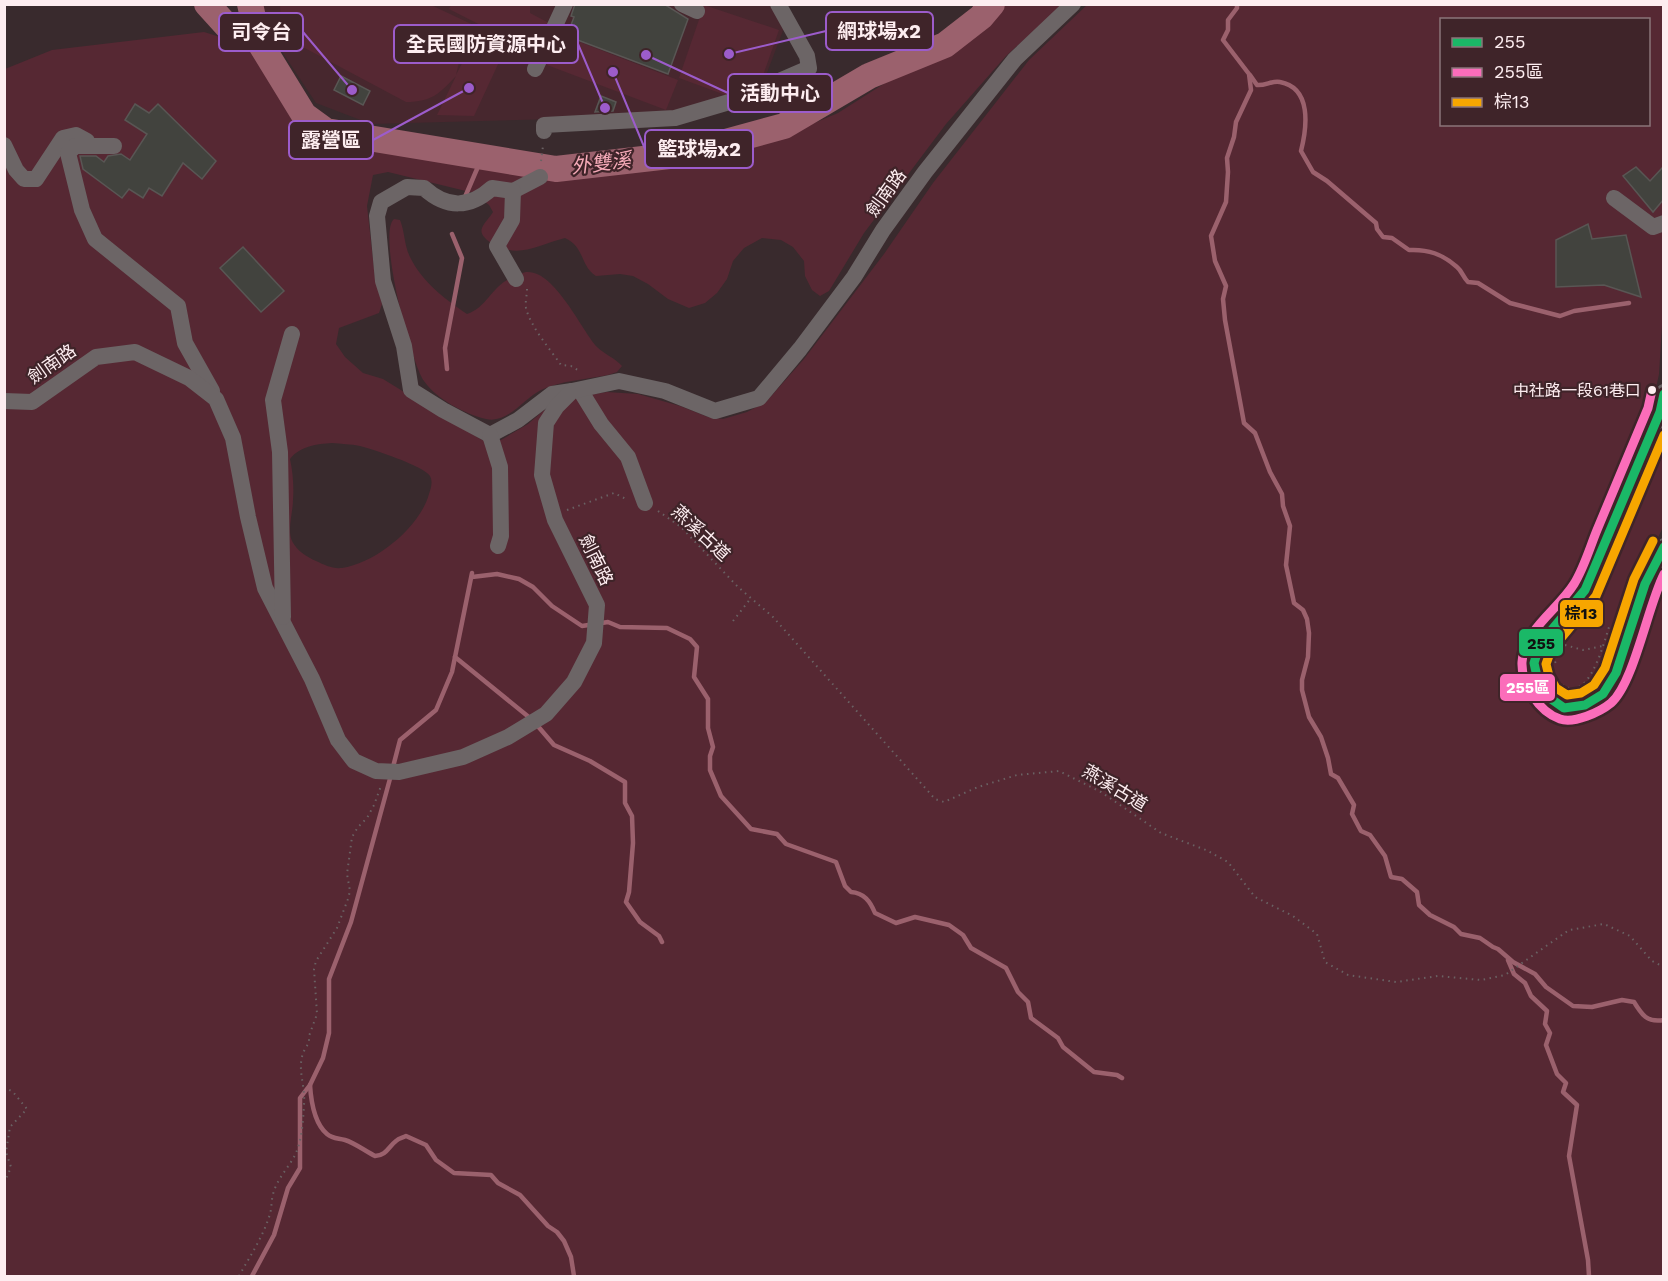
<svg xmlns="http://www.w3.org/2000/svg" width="1668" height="1281" viewBox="0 0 1668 1281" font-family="'Work Sans','Noto Sans TC',sans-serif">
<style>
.built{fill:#47272e}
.green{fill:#562833;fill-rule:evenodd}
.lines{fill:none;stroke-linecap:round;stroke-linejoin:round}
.stream{stroke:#9b616d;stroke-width:4.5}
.river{stroke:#9b616d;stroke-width:26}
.building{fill:#42433e;stroke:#595654;stroke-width:1.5}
.path{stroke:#6a6163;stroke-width:2;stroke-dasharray:1.5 4.5;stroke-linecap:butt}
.minor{stroke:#6c6566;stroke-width:16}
.bus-1-casing{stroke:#3f2429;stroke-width:14}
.bus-2-casing{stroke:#3f2429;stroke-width:14}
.bus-3-casing{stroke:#3f2429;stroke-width:14}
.bus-1{stroke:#1ab867;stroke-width:9}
.bus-2{stroke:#fb6dba;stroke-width:9}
.bus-3{stroke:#f7a600;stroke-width:9}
.bus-dot{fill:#fdedf0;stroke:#3f2429;stroke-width:2}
.labels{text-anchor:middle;stroke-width:4.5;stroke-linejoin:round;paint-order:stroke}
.bus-label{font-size:16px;fill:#fdedf0;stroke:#3f2429;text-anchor:end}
.street-label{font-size:18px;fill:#fdedf0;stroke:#3f2429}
.water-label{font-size:20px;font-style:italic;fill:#f5aab8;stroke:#3f2429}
.leader{fill:none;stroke:#9c5ccb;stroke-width:2}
.callout-dot{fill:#9c5ccb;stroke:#3f2429;stroke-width:2}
.callout{fill:#3f2429;stroke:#9c5ccb;stroke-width:2}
.callout-label{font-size:20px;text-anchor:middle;font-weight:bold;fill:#fdedf0}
.line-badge{stroke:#3f2429;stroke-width:2}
.badge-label{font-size:16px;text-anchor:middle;font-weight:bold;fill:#fff}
.pale-badge-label{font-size:16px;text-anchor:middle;font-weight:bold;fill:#111}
</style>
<rect width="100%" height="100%" fill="#392a2d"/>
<polygon class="built" points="782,4 787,20 762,86 673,116 371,124 316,103 275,41 262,5"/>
<g class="green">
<path d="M280 5H431L518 46 511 62 459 37 462 50 456 75 471 46 500 60 474 116 437 115 456 76C440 93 432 102 406 102L299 45C286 31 280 25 280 5Z"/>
<polygon points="451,5 530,5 530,13 549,23 535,53 449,9"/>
<polygon points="704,5 779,30 760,84 728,96 679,78"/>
<path d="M1003 5H1062L1006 56 946 124 864 233 829 291 820 296 812 290 805 276 804 261 793 247 781 240 762 238 744 248 733 261 727 279 717 293 705 303 689 308 668 299 648 284 633 276 620 274 596 276C580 266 585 247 565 238 534 246 516 261 487 240 484 237 480 233 482 228 484 223 490 217 493 212L489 205 474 193 388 172 373 175 367 206 375 277 382 304 379 313 339 328 336 344 345 357 363 373 383 379 482 440H501L528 424 543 411 582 396 607 392 638 394 680 406 708 417 723 419 747 412 766 402 804 359 884 254 933 183 1029 60 1087 5H1663L1664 294 1659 374 1651 412 1633 459 1610 518 1577 587 1535 639 1544 702 1556 714 1572 719 1592 711 1606 700 1620 679 1628 665 1645 602 1663 559V1276H5V69L52 50 204 32 246 45 256 55 297 115 314 130 339 142 369 148 397 150 555 174 604 173 673 165 786 135 838 113 896 76 934 59 976 31ZM1442 20H1648V124H1442ZM332 443C341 444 351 444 360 446 372 449 424 466 430 476 433 482 431 488 429 494 420 527 376 563 342 568 332 569 325 565 316 561 307 557 297 551 292 541 287 530 293 512 293 500 294 487 293 473 290 459 300 446 317 444 332 443Z"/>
<polygon points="559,34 678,80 666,110 547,65"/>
<path d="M394 219 400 220C405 232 404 245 410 257 422 282 445 299 467 314 486 308 492 287 509 279 514 277 521 273 526 272 554 269 581 329 597 347 604 354 615 358 622 366L617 372 608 375C588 379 559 381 541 390 523 399 508 424 486 419 465 414 436 399 424 381 411 362 377 233 394 219Z"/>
<polygon points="1663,408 1663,527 1618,623 1598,679 1583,692 1570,694 1557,688 1546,666 1550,657 1567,638 1572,618 1590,597 1619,535"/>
</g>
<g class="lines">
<g class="stream">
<path d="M1237 4V8L1228 20V30L1223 40 1249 74 1251 90 1236 122 1234 137 1227 158 1228 172 1226 202 1211 236 1215 261 1226 286 1223 299 1225 320 1244 423 1255 433 1270 472 1282 494 1283 506 1290 526 1286 565 1294 603 1303 610 1307 619 1309 633 1308 657 1302 680V690L1309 717 1321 737 1328 758 1331 774 1338 778 1354 805 1352 814 1361 831 1370 835 1385 856 1391 877 1402 879 1417 892 1419 905 1430 915 1454 927 1461 934 1480 938 1493 947 1498 949 1513 962 1535 974 1546 987 1573 1006 1592 1007 1622 1000 1634 1002C1642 1015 1647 1023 1664 1020"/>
<path d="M1250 75 1257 85C1265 86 1273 80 1280 82 1312 88 1307 127 1301 151L1313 172 1327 181 1376 223 1377 229 1383 237 1392 238 1409 250C1428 249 1442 254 1457 267 1462 271 1463 277 1468 282L1478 283 1510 303 1560 316 1574 311 1629 303"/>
<polyline points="465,197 483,155"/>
<polyline points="447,369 445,348 462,258 452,234"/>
<path d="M472 577 497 574 519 579 533 587 552 606 582 626 608 622 620 627 667 628 690 639 697 647 694 677 708 699V728L713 747 710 756V770L721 796 751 829 777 834 786 844 836 862 845 886 851 892C864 893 870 901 875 913L896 923 915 917 949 925 963 935 971 948 1006 968 1018 992 1028 1002 1031 1018 1058 1038 1063 1047 1094 1072 1117 1075 1122 1078"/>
<polyline points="455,657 530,718"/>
<polyline points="536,724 554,745 590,761 625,782 625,803 632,816 633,843 629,892 626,902 640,922 659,936 662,942"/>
<polyline points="393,767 400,740 436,710 452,672 472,573"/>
<polyline points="1508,960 1514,974 1525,983 1531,996 1547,1011 1545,1024 1550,1033 1546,1045 1557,1074 1566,1083 1563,1092 1577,1105 1569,1156 1588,1260 1589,1276"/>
<path d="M310 1085C311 1101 314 1123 327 1134 333 1139 338 1138 345 1140 355 1143 365 1151 375 1156 387 1155 388 1147 396 1141 399 1138 402 1138 406 1136L426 1145 436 1160 454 1173 491 1175 498 1183 520 1195 548 1226 557 1232 564 1241 571 1257 574 1276"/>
<polyline points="252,1276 274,1235 288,1188 300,1168 300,1098 310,1085 323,1058 329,1033 329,979 351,922 391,775"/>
</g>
<g class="river">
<polyline points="207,4 236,36 258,40"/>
<polyline points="250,4 258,40 304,115 326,131 556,169 678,155 784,126 869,76 945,45 981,17 992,4"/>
</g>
</g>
<g class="building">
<polygon points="575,4 664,4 688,19 668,74 567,36 574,17 571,16"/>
<polygon points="341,76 370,91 363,105 334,90"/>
<polygon points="601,96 616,102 613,111 595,112"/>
<polygon points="135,104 149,113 158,104 216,161 202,179 183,163 162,196 149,188 143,198 129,189 122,198 83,169 80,156 96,156 104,162 108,156 121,154 130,160 147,134 125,120"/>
<polygon points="1664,166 1664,199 1653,212 1623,176 1636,167 1650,181"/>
<polygon points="1588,224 1592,239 1626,235 1641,297 1604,285 1556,287 1556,240"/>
<polygon points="243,247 284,291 261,312 220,268"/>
</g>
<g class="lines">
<g class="path">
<polyline points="541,161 543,146"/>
<path d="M527 289C527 295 525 302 526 308 530 326 550 349 561 365L571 366 581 372"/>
<polyline points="567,510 614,493 628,500"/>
<polyline points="658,511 681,527 738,587 773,617 935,799 944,802 978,787 1017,775 1059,771 1101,792 1161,833 1206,850 1228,862 1255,897 1293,916 1317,934 1325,962 1348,975 1396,982 1438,976 1481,980 1505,975 1569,930 1604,924 1630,936 1652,961 1664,967"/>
<polyline points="733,621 751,598"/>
<polyline points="1565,645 1583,650 1603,646"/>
<polyline points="1552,668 1565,645 1562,643"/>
<path d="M1554 676C1585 716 1602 649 1609 627L1616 630"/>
<polyline points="4,1087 13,1092 27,1109 10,1127 6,1152 11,1167 4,1184"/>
<path d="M239 1276C250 1256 263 1237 270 1214 272 1207 271 1199 274 1191 278 1178 289 1167 295 1155 302 1140 303 1122 304 1105 306 1082 293 1063 309 1043V1036L317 1014 314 969 316 961 337 928 348 899 350 891 347 874 352 837 358 827 367 818 374 805 381 786"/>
</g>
<g class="minor">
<polyline points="682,4 697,11"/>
<polyline points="535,69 565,4"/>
<polyline points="544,131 544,125 675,118 736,100 809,68 807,56 778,4"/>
<polyline points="4,145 16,170 24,179 36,179 63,138 76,135 87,141"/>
<polyline points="114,146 75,146 68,153 82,210 95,239 178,306 185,343 212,391"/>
<polyline points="513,191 540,177"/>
<polyline points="1614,198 1653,227 1664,223"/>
<path d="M516 279 497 246 512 220 513 191 492 188C470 208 447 209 424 188L407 187 381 202 377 216 383 281 404 346 411 390 443 410 490 435 518 420 552 394 572 391"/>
<polyline points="580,390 601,424 628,457 645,503"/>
<polyline points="1664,392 1660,412 1585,590 1540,644 1534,663 1538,681 1547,696 1564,708 1585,705 1603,694 1616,673 1645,584 1664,546"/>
<polyline points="4,401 32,402 96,357 135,352 189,378 216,399 233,438 248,517 265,588 312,679 338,740 354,761 376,771 399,772 463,757 508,737 546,714 574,682 594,643 597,605 555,520 542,475 546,423 557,406 572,391 619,381 665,391 715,411 759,398 800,349 854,277 883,230 925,172 1015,59 1073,4"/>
<polyline points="490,435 500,467 501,536 498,546"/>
<polyline points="283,617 280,452 273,400 292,334"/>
</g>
<defs>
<polyline id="bus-1" points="1664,394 1660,412 1585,590 1540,644 1534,663 1538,681 1547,696 1564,708 1585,705 1603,694 1616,673 1645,584 1664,547"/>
<path id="bus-2" d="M1652 390 1648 408C1631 449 1614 489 1597 530 1590 547 1584 568 1574 584 1558 610 1524 629 1522 662 1521 684 1539 712 1560 719 1574 724 1600 712 1611 703 1634 683 1648 605 1664 574"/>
<polyline id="bus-3" points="1653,541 1634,579 1605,668 1594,685 1581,693 1567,695 1556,688 1549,676 1546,664 1551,650 1596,596 1664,435"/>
</defs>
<use href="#bus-1" class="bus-1-casing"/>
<use href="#bus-2" class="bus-2-casing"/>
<use href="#bus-3" class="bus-3-casing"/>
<use href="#bus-1" class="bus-1"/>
<use href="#bus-2" class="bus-2"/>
<use href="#bus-3" class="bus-3"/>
</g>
<circle class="bus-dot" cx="1652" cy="390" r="5"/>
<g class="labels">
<g class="bus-label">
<text x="1641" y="396">中社路一段61巷口</text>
</g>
<g class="street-label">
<text transform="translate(886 193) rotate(-54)" y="6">劍南路</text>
<text transform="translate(52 364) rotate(-35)" y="6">劍南路</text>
<text transform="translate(701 533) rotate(43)" y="6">燕溪古道</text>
<text transform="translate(596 560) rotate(64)" y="6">劍南路</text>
<text transform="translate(1115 788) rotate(31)" y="6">燕溪古道</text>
</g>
<g class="water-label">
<text transform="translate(601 163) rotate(-7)" y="7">外雙溪</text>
</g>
</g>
<path class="leader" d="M729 54L826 31M352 90L303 32M605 108L578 44M646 55L728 93M469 88L373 140M613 72L645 149"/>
<g class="callout-dot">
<circle cx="729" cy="54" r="6"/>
<circle cx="352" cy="90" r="6"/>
<circle cx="605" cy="108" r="6"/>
<circle cx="646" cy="55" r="6"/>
<circle cx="469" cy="88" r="6"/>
<circle cx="613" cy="72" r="6"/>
</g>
<g class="callout">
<rect x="826" y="12" width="107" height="38" rx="6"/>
<rect x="219" y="13" width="84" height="38" rx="6"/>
<rect x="394" y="25" width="184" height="38" rx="6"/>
<rect x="728" y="74" width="104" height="38" rx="6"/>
<rect x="289" y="121" width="84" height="38" rx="6"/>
<rect x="645" y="130" width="108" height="38" rx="6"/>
</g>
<g class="callout-label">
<text x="879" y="38">網球場x2</text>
<text x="261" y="39">司令台</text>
<text x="486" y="51">全民國防資源中心</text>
<text x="780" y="100">活動中心</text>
<text x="331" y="147">露營區</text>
<text x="699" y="156">籃球場x2</text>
</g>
<g class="line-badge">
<rect x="1559" y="599" width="45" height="29" rx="6" fill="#f7a600"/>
<rect x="1518" y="628" width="46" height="29" rx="6" fill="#1ab867"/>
<rect x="1499" y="673" width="57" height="29" rx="6" fill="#fb6dba"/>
</g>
<g class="badge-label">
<text x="1528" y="693">255區</text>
</g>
<g class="pale-badge-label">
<text x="1581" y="619">棕13</text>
<text x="1541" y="649">255</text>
</g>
<rect width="1668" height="1281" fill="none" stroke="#fdedf0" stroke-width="12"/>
<rect x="1440" y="18" width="210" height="108" fill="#3f2429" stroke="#8b7479" stroke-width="1.5"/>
<rect x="1452" y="38" width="30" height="9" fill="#1ab867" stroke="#8b7479" stroke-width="1.5"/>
<text x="1494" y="48" font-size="18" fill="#fdedf0">255</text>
<rect x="1452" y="68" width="30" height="9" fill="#fb6dba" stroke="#8b7479" stroke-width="1.5"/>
<text x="1494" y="78" font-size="18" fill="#fdedf0">255區</text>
<rect x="1452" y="98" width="30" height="9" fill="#f7a600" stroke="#8b7479" stroke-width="1.5"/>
<text x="1494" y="108" font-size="18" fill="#fdedf0">棕13</text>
</svg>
